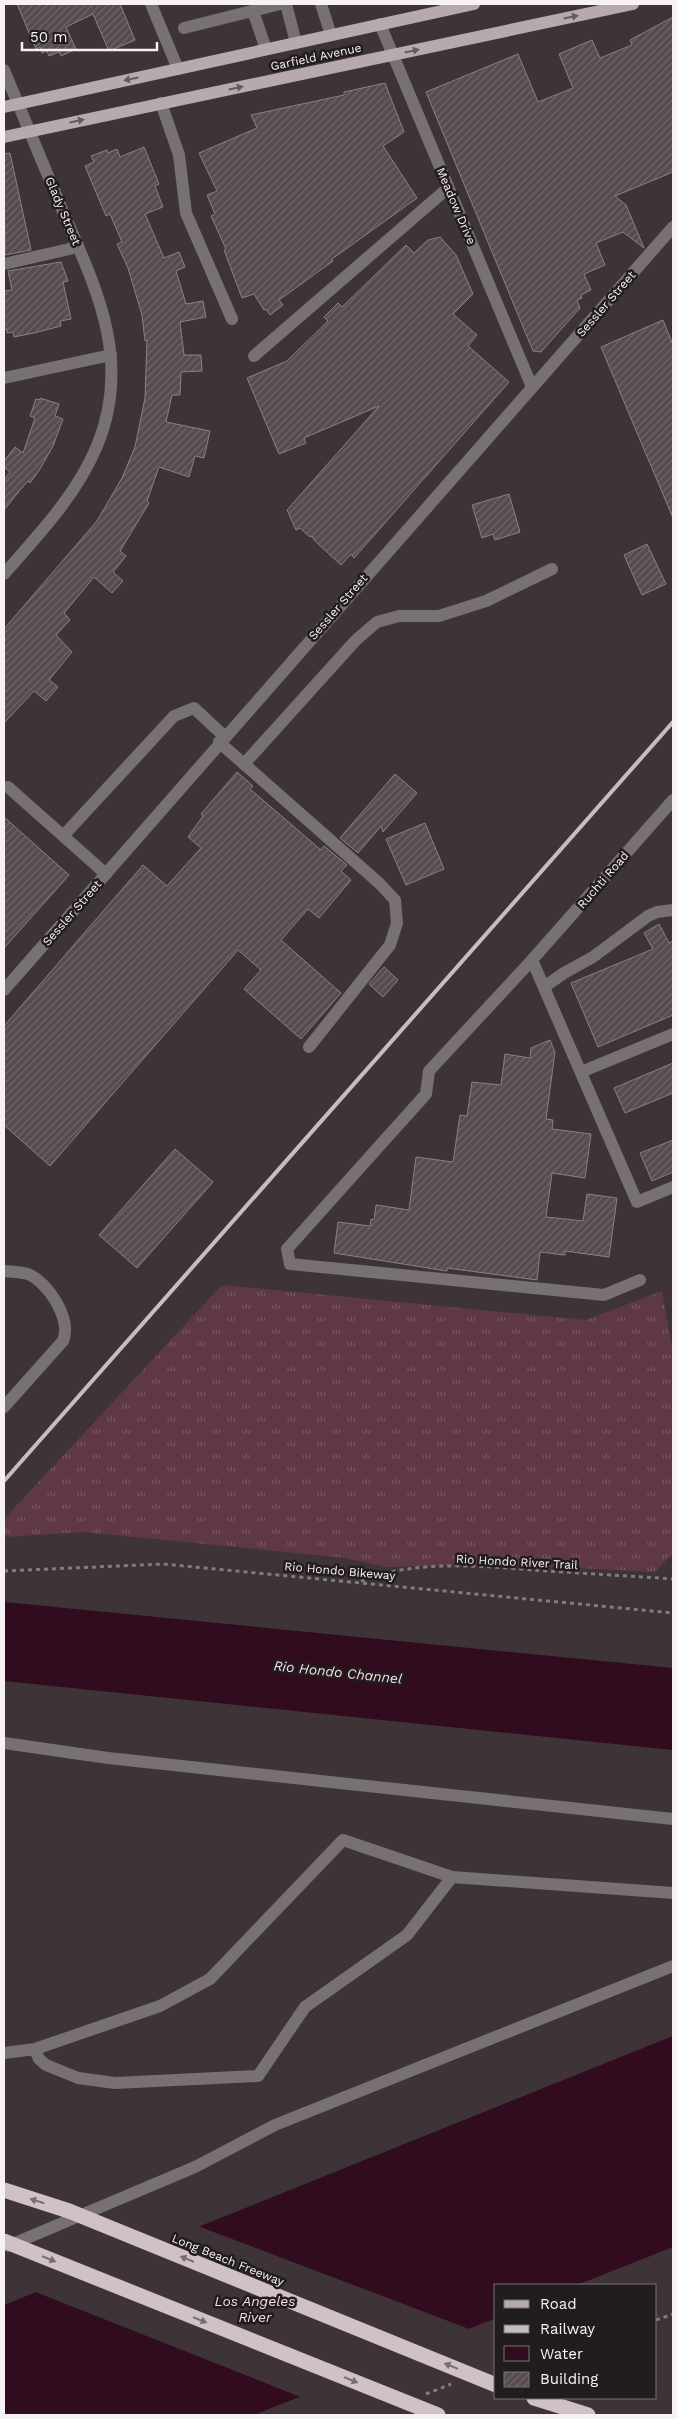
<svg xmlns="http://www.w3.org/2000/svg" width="677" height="2419" viewBox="0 0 677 2419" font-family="'Work Sans',sans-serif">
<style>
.grass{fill:url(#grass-tufts)}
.water{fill:#310c1e}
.pier{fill:#3e3337}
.building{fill:url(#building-hatch);stroke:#8d8085}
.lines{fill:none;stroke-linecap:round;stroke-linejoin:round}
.path{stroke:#857b7f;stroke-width:3;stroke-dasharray:4 4;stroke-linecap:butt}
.minor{stroke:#777173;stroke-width:12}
.major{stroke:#b6aaae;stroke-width:12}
.highway{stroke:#cfc1c6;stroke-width:15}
.rail{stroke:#c6bdc1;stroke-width:4}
.highway-bridge{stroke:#cfc1c6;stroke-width:15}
.oneway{fill:#645c5f}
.oneway2{fill:#786e72}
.labels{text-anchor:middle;stroke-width:5;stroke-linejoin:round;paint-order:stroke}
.street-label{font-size:12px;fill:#f9f2f5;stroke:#211c1e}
.water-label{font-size:14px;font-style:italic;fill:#f9dae5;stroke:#211c1e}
</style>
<defs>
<pattern id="grass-tufts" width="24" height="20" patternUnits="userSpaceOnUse" patternTransform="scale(1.25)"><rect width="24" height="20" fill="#5f3848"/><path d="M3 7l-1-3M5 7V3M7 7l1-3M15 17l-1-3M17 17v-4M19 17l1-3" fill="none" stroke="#775563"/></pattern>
<pattern id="building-hatch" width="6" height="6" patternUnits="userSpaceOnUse" patternTransform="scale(1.25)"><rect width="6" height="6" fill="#574b4f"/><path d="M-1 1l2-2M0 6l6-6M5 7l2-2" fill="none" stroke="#706569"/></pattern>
</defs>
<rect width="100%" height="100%" fill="#3e3337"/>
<polygon class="grass" points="222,1285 586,1320 662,1291 673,1353 673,1553 655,1572 496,1564 385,1567 346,1558 84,1532 4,1537 4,1519"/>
<g class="water">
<polygon points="4,1602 673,1668 673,1750 4,1681"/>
<polygon points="673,2036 673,2247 577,2285 496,2285 496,2318 254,2415 4,2415 4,2305"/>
</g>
<polygon class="pier" points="195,2225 472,2330 303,2398 33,2291"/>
<g class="building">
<polygon points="17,4 120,4 135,40 109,51 93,14 66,27 76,49 61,56 59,52 49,56 47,51 42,53 40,47 36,49"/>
<polygon points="673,17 673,172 615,196 626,205 644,248 623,232 596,243 605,265 584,274 591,290 581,295 582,298 577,300 580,308 541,352 533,351 426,92 518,54 538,102 573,88 559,54 592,40 600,58 632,45 630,40"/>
<polygon points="385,83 404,132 383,146 417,198 332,259 333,261 279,300 283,305 270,315 266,309 264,310 254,294 242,298 224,250 226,249 211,216 215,214 207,195 217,191 199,153 257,128 251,115 344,95 344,92"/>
<polygon points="144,147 159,184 155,186 163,207 145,214 164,258 179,252 185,267 176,271 186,304 203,301 206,317 180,322 184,355 201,355 202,371 181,372 180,395 172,395 166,422 210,431 204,458 195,456 189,477 159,467 147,501 149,503 120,551 126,556 113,572 123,581 112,593 94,577 64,613 70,620 56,635 72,652 49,680 58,687 46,701 34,691 4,723 4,629 97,521 122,478 135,447 145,398 147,340 145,341 142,315 128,268 117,244 122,242 110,214 106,216 85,166 94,162 91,156 107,150 108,153 117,149 120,157"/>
<polygon points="10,153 31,250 5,255 4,154"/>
<polygon points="440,237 456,255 473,294 453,314 477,335 468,346 509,382 354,558 351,554 341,565 314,540 312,536 310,537 300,528 296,530 287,510 379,406 304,438 306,443 279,454 247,378 287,361 328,321 324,317 338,303 342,307 406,245 414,253 428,240"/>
<polygon points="61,262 68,281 63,282 71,319 60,321 61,326 34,333 14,337 13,332 7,333 7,329 4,329 4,291 12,290 8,271"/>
<polygon points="663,320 673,345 673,518 601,347"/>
<polygon points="40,398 59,404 55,416 63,419 53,446 40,469 30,483 28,481 20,490 4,510 4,480 10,472 4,467 4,461 15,447 23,453 35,418 30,416 36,399 40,400"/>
<polygon points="509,494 520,532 495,540 493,534 482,538 472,505"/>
<polygon points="647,544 666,584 642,595 624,555"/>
<polygon points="237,772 253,786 250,789 321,850 324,846 347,865 341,871 351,880 319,918 308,909 281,940 341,993 301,1039 244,989 261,970 238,950 50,1166 4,1125 4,1026 143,865 167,886 201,848 188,837 203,816 201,814"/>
<polygon points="395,774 417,793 383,832 381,826 358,853 340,838"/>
<polygon points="4,817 69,875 4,948"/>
<polygon points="425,823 444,869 406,885 386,839"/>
<polygon points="659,924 669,943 673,941 673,1015 598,1047 571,983 653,949 644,933"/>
<polygon points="384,967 398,980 383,997 369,984"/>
<polygon points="550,1040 555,1052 546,1119 553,1120 552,1129 591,1134 585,1178 552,1173 546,1217 583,1221 587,1194 617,1198 609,1257 565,1251 565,1255 540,1252 537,1280 447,1268 447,1271 334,1253 338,1222 370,1226 371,1219 374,1220 376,1205 409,1210 416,1157 453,1162 460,1115 467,1116 472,1082 501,1085 505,1054 530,1058 531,1048"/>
<polygon points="673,1063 673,1093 625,1113 614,1088"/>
<polygon points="673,1140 673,1172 652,1181 640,1153"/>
<polygon points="175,1149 213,1182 137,1268 99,1235"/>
</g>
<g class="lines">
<g class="path">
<polyline points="4,1571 163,1564 673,1613"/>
<path d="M361 1581C419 1558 486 1567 547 1571 589 1574 631 1576 673 1579"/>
<polyline points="656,2320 673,2314"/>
<polyline points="426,2394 451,2384"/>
</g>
<g class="minor">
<polyline points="151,4 178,69"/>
<polyline points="286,4 296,43"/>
<polyline points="321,4 331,35"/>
<polyline points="253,11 266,49"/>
<polyline points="380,24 532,387"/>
<polyline points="184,28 280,4"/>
<path d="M4 70C23 116 42 161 61 207 95 286 133 359 97 446 76 496 39 534 4 574"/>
<polyline points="161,103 179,155 186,213 232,319"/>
<polyline points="4,264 78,247"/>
<polyline points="254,356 448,188"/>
<polyline points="4,378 111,355"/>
<polyline points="219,742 379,883 395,900 397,923 390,945 309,1047"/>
<polyline points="244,764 356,640 377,622 399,616 439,616 486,601 552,569"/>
<polyline points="8,787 106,874"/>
<polyline points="64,835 174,716 194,708 224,736"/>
<polyline points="532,960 673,800"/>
<polyline points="544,987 564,973 593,957 648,916 657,912 673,910"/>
<polyline points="4,990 673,227"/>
<polyline points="581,1072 673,1034"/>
<path d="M4 1271C11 1272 21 1272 28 1274 48 1282 72 1319 63 1341L4 1407"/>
<polyline points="640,1280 604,1295 290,1264 287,1249 426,1094 429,1071 532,960 637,1202 673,1187"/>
<polyline points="4,1743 108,1758 673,1819"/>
<polyline points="452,1877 673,1893"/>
<polyline points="4,2053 35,2049 160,2006 210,1979 343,1840 452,1877 407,1935 305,2007 258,2076 115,2083 78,2078 46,2065 39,2059 35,2049"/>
<polyline points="8,2246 195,2167 275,2125 673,1966"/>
</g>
<g class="major">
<polyline points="4,107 474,4"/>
<polyline points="4,137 633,4"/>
</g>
<g class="highway">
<polyline points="4,2190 69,2211"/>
<polyline points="534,2398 588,2415"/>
</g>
<polyline class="rail" points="4,1481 673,722"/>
<g class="highway-bridge">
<polyline points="69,2211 496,2385"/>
<polyline points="4,2241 438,2415"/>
</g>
</g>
<defs><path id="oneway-solid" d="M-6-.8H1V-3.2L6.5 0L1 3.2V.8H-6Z" transform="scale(1.25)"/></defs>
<g class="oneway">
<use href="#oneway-solid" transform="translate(571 17) rotate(-12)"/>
<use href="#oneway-solid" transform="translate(412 51) rotate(-12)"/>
<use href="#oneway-solid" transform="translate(131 79) rotate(168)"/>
<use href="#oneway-solid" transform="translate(236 88) rotate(-12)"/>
<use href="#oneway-solid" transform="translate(77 121) rotate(-12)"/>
</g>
<g class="oneway2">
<use href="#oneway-solid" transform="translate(37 2201) rotate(-162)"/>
<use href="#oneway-solid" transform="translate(49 2259) rotate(22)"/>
<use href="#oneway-solid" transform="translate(187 2259) rotate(-158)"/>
<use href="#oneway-solid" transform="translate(200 2320) rotate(22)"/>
<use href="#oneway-solid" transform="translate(451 2366) rotate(-158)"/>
<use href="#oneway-solid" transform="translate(351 2380) rotate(22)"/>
</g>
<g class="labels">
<g class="street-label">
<text transform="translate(316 57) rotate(-12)" y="4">Garfield Avenue</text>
<text transform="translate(456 206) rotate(67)" y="4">Meadow Drive</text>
<text transform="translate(63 211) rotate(67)" y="4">Glady Street</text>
<text transform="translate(606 304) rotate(-49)" y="4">Sessler Street</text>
<text transform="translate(338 607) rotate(-49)" y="4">Sessler Street</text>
<text transform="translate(603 880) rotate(-49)" y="4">Ruchti Road</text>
<text transform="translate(72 913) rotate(-49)" y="4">Sessler Street</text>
<text transform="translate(517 1562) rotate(3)" y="4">Rio Hondo River Trail</text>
<text transform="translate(340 1571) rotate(5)" y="4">Rio Hondo Bikeway</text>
<text transform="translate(228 2260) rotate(22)" y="4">Long Beach Freeway</text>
</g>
<g class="water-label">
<text transform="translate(338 1672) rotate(6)" y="5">Rio Hondo Channel</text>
<text x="255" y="2306">Los Angeles<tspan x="255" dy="16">River</tspan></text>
</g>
</g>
<rect width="677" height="2419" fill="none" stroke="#f9f2f5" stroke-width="10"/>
<rect x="494" y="2284" width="162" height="115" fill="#211c1e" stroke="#777274"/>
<rect x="504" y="2300" width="25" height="8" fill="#b6aaae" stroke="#777274"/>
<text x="540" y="2309" font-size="15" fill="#f9f2f5">Road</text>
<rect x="504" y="2325" width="25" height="8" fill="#c6bdc1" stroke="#777274"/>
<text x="540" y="2334" font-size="15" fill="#f9f2f5">Railway</text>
<rect x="504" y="2346" width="25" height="15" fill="#310c1e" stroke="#777274"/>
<text x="540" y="2359" font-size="15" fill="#f9f2f5">Water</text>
<rect x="504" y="2372" width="25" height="15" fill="url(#building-hatch)" stroke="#777274"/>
<text x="540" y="2384" font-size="15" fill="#f9f2f5">Building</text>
<path d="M22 42v8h135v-8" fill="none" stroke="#f9f2f5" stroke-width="2.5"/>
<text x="30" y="42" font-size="15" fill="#f9f2f5" stroke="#211c1e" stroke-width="4" paint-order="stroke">50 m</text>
</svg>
